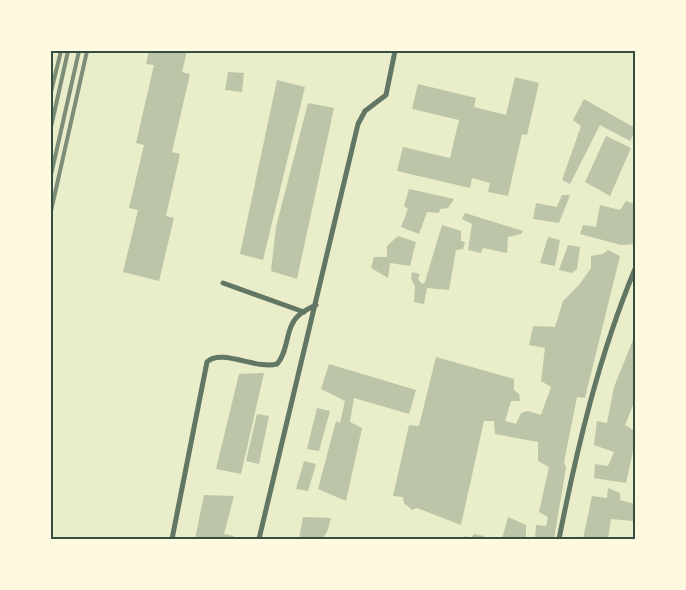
<svg xmlns="http://www.w3.org/2000/svg" width="686" height="590" viewBox="0 0 686 590" font-family="'PT Sans',sans-serif">
<style>
.building{fill:#bcc5a7}
.lines{fill:none;stroke-linecap:round;stroke-linejoin:round}
.minor{stroke:#617663;stroke-width:5}
.rail{stroke:#7c8e77;stroke-width:4}
.neatline{fill:none;stroke:#344e41;stroke-width:2}
</style>
<rect width="100%" height="100%" fill="#e9edc9"/>
<g class="building">
<polygon points="149,51 187,51 182,72 190,74 172,152 180,154 166,216 174,218 159,281 123,272 138,210 129,208 144,145 136,143 154,65 146,64"/>
<polygon points="228,72 244,73 242,92 225,90"/>
<polygon points="515,77 539,83 527,135 522,134 508,196 488,192 490,183 472,178 470,188 397,171 403,147 450,158 459,120 412,109 418,84 476,98 474,107 506,115"/>
<polygon points="277,80 305,87 263,260 240,254"/>
<polygon points="584,99 635,128 635,132 630,141 600,125 570,184 562,180 581,126 573,120"/>
<polygon points="308,103 334,108 297,279 271,271 276,227"/>
<polygon points="606,136 631,148 610,196 585,182"/>
<polygon points="409,189 454,199 448,208 440,209 439,213 427,212 419,234 401,227 408,209 404,206"/>
<polygon points="562,195 570,195 559,223 533,219 536,203 557,207"/>
<polygon points="626,201 635,204 635,244 621,245 580,234 583,225 596,227 600,205 620,210"/>
<polygon points="465,213 523,231 521,234 508,237 507,253 483,248 481,253 468,250 472,224 462,219"/>
<polygon points="442,225 461,231 461,241 465,242 463,249 456,250 449,290 427,288 424,304 414,302 415,286 411,279 412,272 420,274 418,279 422,284 425,282"/>
<polygon points="398,236 416,242 410,266 390,263 388,278 371,268 374,257 387,257 387,246"/>
<polygon points="548,237 560,240 555,266 540,263"/>
<polygon points="568,245 580,247 577,269 572,273 559,270"/>
<polygon points="608,250 620,256 585,398 577,397 564,462 566,468 554,539 535,539 536,525 546,526 548,517 539,512 549,467 538,461 538,442 495,434 494,421 484,421 461,525 417,508 412,510 404,503 403,497 393,496 409,425 419,426 436,357 514,379 514,390 519,394 520,401 511,401 505,421 516,424 521,413 528,411 541,415 551,387 541,381 545,348 529,345 533,326 555,327 563,301 579,285 591,268 591,256 603,254"/>
<polygon points="635,335 635,400 625,425 635,431 635,442 626,483 594,478 595,464 608,466 614,452 594,445 597,421 607,423 614,387"/>
<polygon points="329,364 416,390 409,414 354,398 350,422 362,428 346,501 318,489 336,421 340,423 345,401 321,389"/>
<polygon points="264,373 241,474 216,469 239,374"/>
<polygon points="317,408 330,411 319,451 307,449"/>
<polygon points="257,414 269,416 259,464 246,461"/>
<polygon points="304,461 316,464 308,491 296,489"/>
<polygon points="608,488 620,493 620,500 635,504 633,521 611,519 608,539 583,539 592,496 607,498"/>
<polygon points="204,495 234,496 224,534 234,536 234,539 195,539"/>
<polygon points="303,517 331,518 327,532 322,539 299,539"/>
<polygon points="508,517 526,525 526,539 502,539"/>
<polygon points="474,534 484,536 483,539 464,539 465,536 471,538"/>
</g>
<g class="lines">
<g class="minor">
<polyline points="223,283 304,312"/>
<path d="M172 539 207 362C221 348 257 370 277 364 289 351 285 328 298 316 303 311 310 308 316 305"/>
<polyline points="259,539 358,124 365,111 386,95 395,51"/>
<path d="M559 539C577 448 599 355 635 269"/>
</g>
<g class="rail">
<polyline points="51,92 61,51"/>
<polyline points="51,127 68,51"/>
<polyline points="51,175 79,51"/>
<polyline points="51,211 87,51"/>
</g>
</g>
<rect width="686" height="590" fill="none" stroke="#fefae0" stroke-width="105"/>
<rect x="52" y="52" width="582" height="486" class="neatline"/>
</svg>
